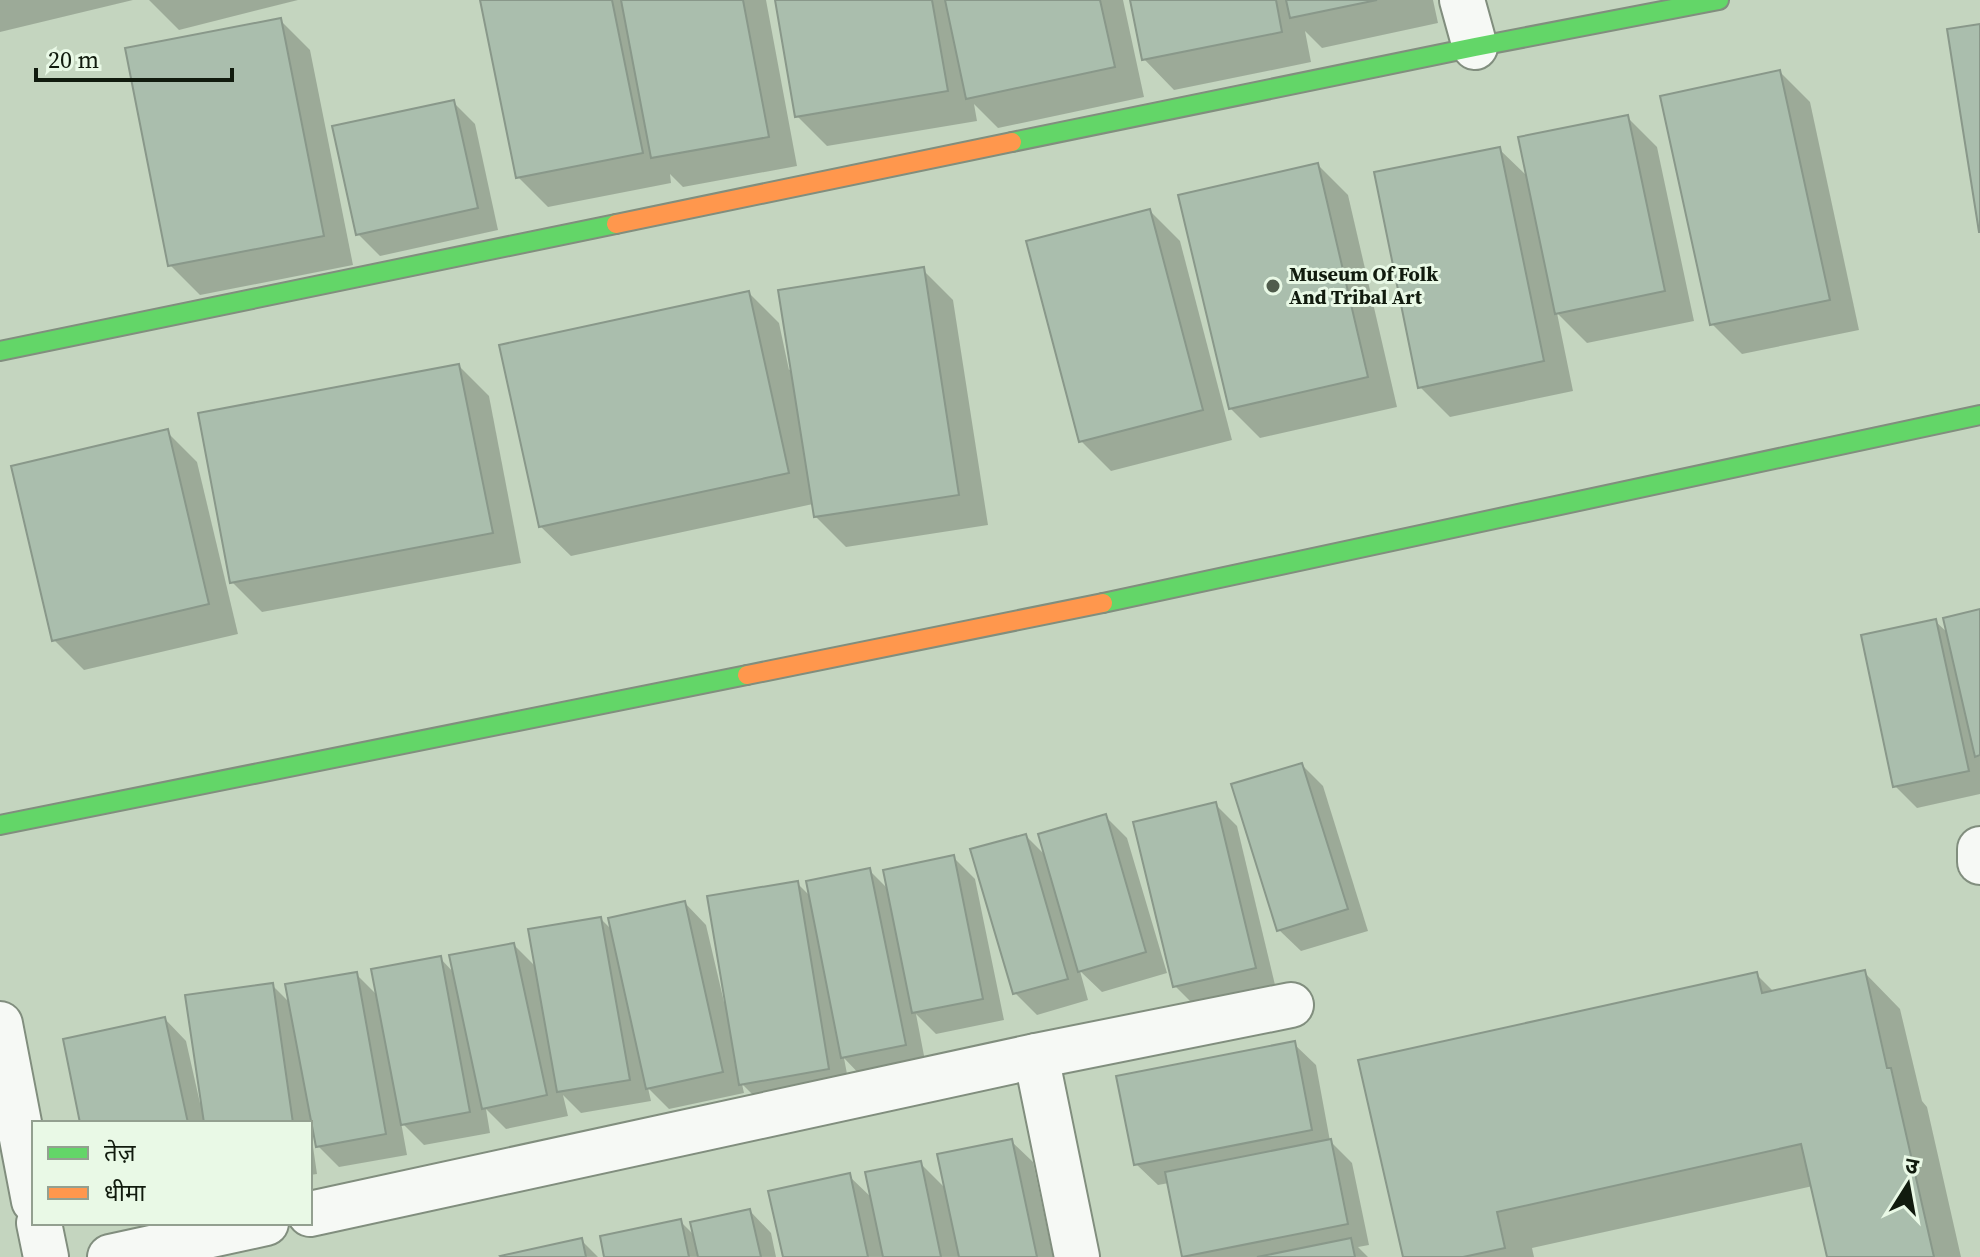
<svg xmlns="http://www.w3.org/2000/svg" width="1980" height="1257" viewBox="0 0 1980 1257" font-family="'Source Serif 4','Noto Sans Devanagari',serif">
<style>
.shadow{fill:#0003}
.building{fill:#aabead;stroke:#89988a;stroke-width:2}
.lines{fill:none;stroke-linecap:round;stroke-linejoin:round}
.street-casing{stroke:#818e7e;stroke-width:48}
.fast-casing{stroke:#818e7e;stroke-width:22}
.slow-casing{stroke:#818e7e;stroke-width:22}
.street{stroke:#f6f9f5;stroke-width:44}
.fast{stroke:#63d668;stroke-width:18}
.slow{stroke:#ff974d;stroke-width:18}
.poi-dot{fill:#505c4c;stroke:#e9f9e6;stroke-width:3}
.labels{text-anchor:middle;stroke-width:6;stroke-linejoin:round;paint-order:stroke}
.poi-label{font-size:20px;font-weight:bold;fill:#111b0e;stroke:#e9f9e6;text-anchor:start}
</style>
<rect width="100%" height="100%" fill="#c4d5bf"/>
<g class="shadow">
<polygon points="0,0 133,0 0,32"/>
<polygon points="149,0 298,0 179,30"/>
<polygon points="482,0 766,0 797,166 683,187 670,174 671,183 548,207 518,177"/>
<polygon points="777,0 1123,0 1144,97 998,128 974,104 977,121 827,146 797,116"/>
<polygon points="1132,0 1433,0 1438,23 1322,48 1305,31 1311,62 1174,90 1144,59"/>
<polygon points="280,20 310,50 353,265 200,295 170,265"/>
<polygon points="1780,72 1810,102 1859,330 1742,354 1712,324"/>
<polygon points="453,102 475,124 498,230 380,256 358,234"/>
<polygon points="1627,117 1657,147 1694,321 1587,343 1557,313 1573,391 1450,417 1420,387 1499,149 1529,178"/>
<polygon points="1318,165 1348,195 1397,407 1260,438 1230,408"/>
<polygon points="1150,211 1180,241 1232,440 1111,471 1081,441"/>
<polygon points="923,270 953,300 988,525 846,547 815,516 813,504 571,556 540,526 749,293 779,323 789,370"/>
<polygon points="459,366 489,396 521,563 262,612 232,582"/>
<polygon points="167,432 197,462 238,634 84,670 54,640"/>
<polygon points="1980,611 1980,794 1917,808 1895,786 1935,621 1949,634"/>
<polygon points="1302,765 1323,786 1368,931 1301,951 1279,930"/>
<polygon points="1215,804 1237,826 1276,989 1196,1007 1175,986"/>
<polygon points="1105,816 1127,838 1167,973 1102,992 1080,971 1088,1000 1037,1015 1015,993 1026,836 1047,857"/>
<polygon points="953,857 975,879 1004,1020 936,1034 916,1014 926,1066 864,1079 844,1058 850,1090 763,1105 742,1084 744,1093 669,1109 648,1088 651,1101 581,1113 563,1095 568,1116 506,1129 486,1109 490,1133 424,1145 401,1122 407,1155 339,1167 318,1146 315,1132 311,1133 317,1174 310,1175 310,1123 82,1123 165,1019 186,1041 200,1103 203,1103 272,985 291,1004 356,974 378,996 440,958 455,974 514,945 537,968 601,919 613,931 685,903 706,925 724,1002 727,1001 797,883 811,897 870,871 889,890"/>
<polygon points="1864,972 1900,1009 1922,1101 1927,1107 1961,1257 1829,1257 1813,1186 1532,1248 1534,1257 1405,1257 1756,974 1774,992"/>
<polygon points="1294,1044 1316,1065 1330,1141 1352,1163 1369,1245 1358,1247 1368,1257 1185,1257 1169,1183 1158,1185 1136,1164"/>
<polygon points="1011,1141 1033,1162 1053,1257 785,1257 849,1176 873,1199 920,1163 946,1189"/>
<polygon points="750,1211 771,1233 776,1257 606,1257 680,1221 695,1236"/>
<polygon points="581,1240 598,1257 504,1257"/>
</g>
<g class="building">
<polygon points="480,0 612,0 643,153 516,178"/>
<polygon points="621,0 743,0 769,137 651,158"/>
<polygon points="775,0 932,0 948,91 795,117"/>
<polygon points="945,0 1100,0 1115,67 966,99"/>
<polygon points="1130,0 1276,0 1282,32 1142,60"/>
<polygon points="1286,0 1377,0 1290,18"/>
<polygon points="281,18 324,236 168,266 125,48"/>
<polygon points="1980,24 1980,232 1979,232 1947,29"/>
<polygon points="1780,70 1830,300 1710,325 1660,96"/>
<polygon points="454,100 478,208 356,235 332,126"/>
<polygon points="1628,115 1665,291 1555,314 1518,137"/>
<polygon points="1500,147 1544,361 1418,388 1374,172"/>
<polygon points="1318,163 1368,377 1229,409 1178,195"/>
<polygon points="1150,209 1203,410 1079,442 1026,241"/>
<polygon points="924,267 959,495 814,517 778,290"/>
<polygon points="749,291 789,473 539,527 499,345"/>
<polygon points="459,364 493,533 230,583 198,413"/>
<polygon points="168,429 209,604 52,641 11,466"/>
<polygon points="1980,609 1980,755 1975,757 1943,618"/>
<polygon points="1936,619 1969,771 1893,787 1861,635"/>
<polygon points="1302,763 1348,909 1277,931 1231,784"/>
<polygon points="1216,802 1256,968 1173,987 1133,822"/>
<polygon points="1106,814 1146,952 1078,972 1038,834"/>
<polygon points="1026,834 1068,979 1013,994 970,849"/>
<polygon points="954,855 983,999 912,1013 883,870"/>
<polygon points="870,868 906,1045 841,1058 806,881"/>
<polygon points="798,881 829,1069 739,1085 707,896"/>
<polygon points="685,901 723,1072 646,1089 608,918"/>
<polygon points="601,917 630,1080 557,1092 528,929"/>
<polygon points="514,943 547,1095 482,1109 449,955"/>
<polygon points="441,956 470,1112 401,1125 371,969"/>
<polygon points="1865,970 1887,1068 1891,1068 1934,1257 1827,1257 1801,1144 1497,1212 1505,1248 1463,1257 1403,1257 1358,1060 1757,972 1762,993"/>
<polygon points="357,972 386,1134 316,1147 285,984"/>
<polygon points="273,983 293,1123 204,1123 185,995"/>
<polygon points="165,1017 188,1123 80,1123 63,1039"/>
<polygon points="1295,1041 1312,1130 1134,1165 1116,1076"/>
<polygon points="1012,1139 1037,1257 959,1257 937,1154"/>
<polygon points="1331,1139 1348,1224 1182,1257 1165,1172"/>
<polygon points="921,1161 941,1257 883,1257 865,1172"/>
<polygon points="850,1173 868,1257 783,1257 768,1191"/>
<polygon points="750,1209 761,1257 698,1257 690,1222"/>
<polygon points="681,1219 689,1257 604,1257 600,1236"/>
<polygon points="582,1238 586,1257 501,1257 500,1256"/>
<polygon points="1351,1238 1355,1257 1257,1257"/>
</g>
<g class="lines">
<defs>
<g id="street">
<polyline points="1462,0 1475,47"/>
<polyline points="1980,849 1980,862"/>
<polyline points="0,1024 34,1201"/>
<polyline points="1036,1056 1077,1257"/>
<polyline points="310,1214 1036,1056 1291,1005"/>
<polyline points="39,1223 46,1257"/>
<polyline points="110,1257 266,1223"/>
</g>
<g id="fast">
<polyline points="1012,142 1475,47 1719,0"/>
<polyline points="0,351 616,224"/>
<polyline points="1103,603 1980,415"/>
<polyline points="0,825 747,675"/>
</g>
<g id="slow">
<polyline points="616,224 1012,142"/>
<polyline points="747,675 1103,603"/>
</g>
</defs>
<use href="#street" class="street-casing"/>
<use href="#fast" class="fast-casing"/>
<use href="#slow" class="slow-casing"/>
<use href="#street" class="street"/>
<use href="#fast" class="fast"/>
<use href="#slow" class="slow"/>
</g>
<circle class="poi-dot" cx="1273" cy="286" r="8"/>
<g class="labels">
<g class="poi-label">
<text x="1289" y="281">Museum Of Folk<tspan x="1289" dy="23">And Tribal Art</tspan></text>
</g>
</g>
<rect x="32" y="1121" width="280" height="104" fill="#e9f9e6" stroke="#93a090" stroke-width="2"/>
<rect x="48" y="1147" width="40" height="12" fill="#63d668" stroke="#93a090" stroke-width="2"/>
<text x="104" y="1161" font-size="24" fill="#111b0e">तेज़</text>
<rect x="48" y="1187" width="40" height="12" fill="#ff974d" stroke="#93a090" stroke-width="2"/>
<text x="104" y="1201" font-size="24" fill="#111b0e">धीमा</text>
<g transform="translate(1908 1185) rotate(11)" stroke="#e9f9e6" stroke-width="6" paint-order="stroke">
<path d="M0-6L14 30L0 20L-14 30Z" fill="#111b0e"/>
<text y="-12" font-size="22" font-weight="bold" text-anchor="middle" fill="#111b0e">उ</text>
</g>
<path d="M36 68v12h196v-12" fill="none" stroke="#111b0e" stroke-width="4"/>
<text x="48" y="68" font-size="24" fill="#111b0e" stroke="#e9f9e6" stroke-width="6" paint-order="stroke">20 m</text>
</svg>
